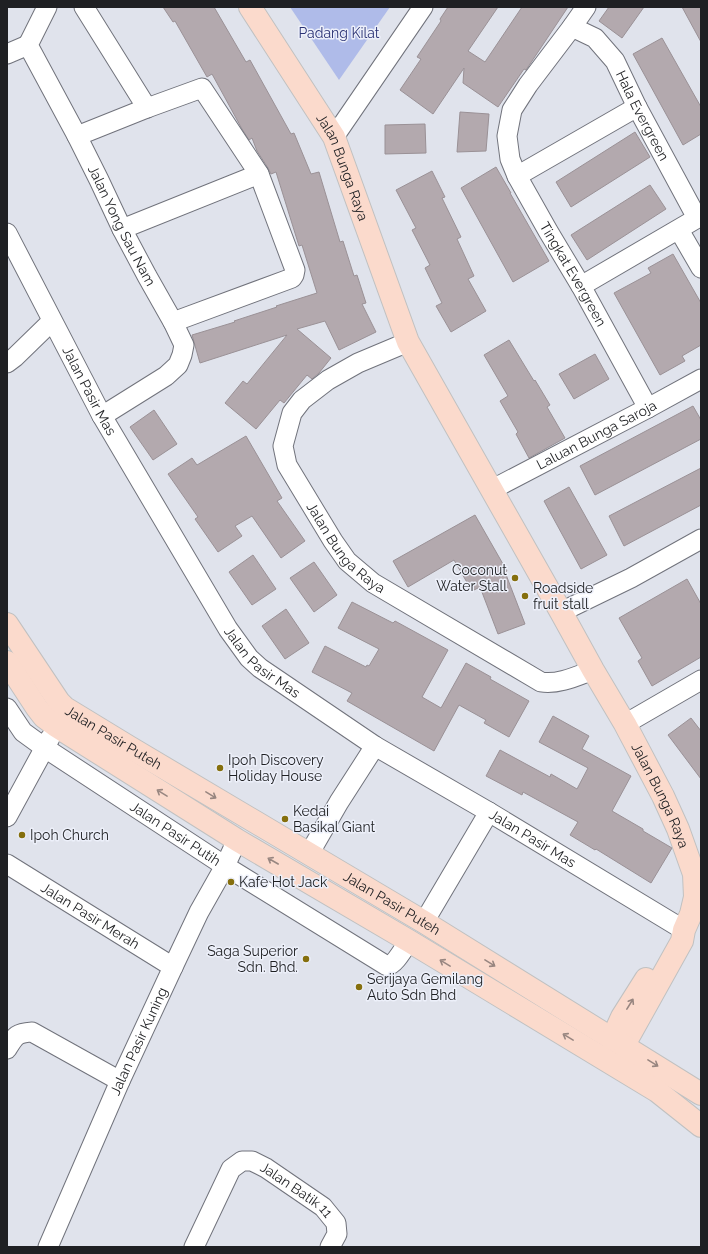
<svg xmlns="http://www.w3.org/2000/svg" width="708" height="1254" viewBox="0 0 708 1254" font-family="Raleway,sans-serif">
<style>
.green{fill:#afbbe9}
.building{fill:#b3a9ae;stroke:#9a9196}
.lines{fill:none;stroke-linecap:round;stroke-linejoin:round}
.minor-casing{stroke:#71737c;stroke-width:21}
.major-casing{stroke:#c0c1c1;stroke-width:24}
.minor{stroke:#fff;stroke-width:19}
.major{stroke:#fbdacc;stroke-width:22}
.oneway{stroke:#988680}
.poi-dot{fill:#856f0d;stroke:#edf0fa;stroke-width:1.5}
.labels{text-anchor:middle;stroke-width:3;stroke-linejoin:round;paint-order:stroke}
.park-label{font-size:14px;fill:#2b3375;stroke:#edf0fa}
.street-label{font-size:14px;fill:#1f2023;stroke:#edf0fa}
.poi-label{font-size:14px;fill:#1f2023;stroke:#edf0fa;text-anchor:start}
</style>
<rect width="100%" height="100%" fill="#e0e3ec"/>
<polygon class="green" points="290,7 390,7 339,80"/>
<g class="building">
<polygon points="163,7 214,7 246,62 250,60 291,134 294,133 311,174 319,172 340,242 343,241 354,276 357,275 366,303 362,304 376,332 339,350 325,321 297,329 331,358 319,373 312,379 307,375 284,403 280,400 256,429 225,403 243,381 247,384 287,335 200,363 192,335 235,322 234,321 277,307 276,306 317,293 302,245 299,246 276,172 271,174 268,168 257,151 252,138 249,140 242,129 212,74 207,77 175,21 173,22"/>
<polygon points="448,7 498,7 468,51 485,62 522,7 568,7 526,70 524,69 498,107 463,83 464,68 433,114 400,90 421,59 417,57 441,21 440,19"/>
<polygon points="609,7 644,7 622,38 599,21"/>
<polygon points="682,7 701,7 701,42"/>
<polygon points="662,38 701,107 701,134 683,145 633,54"/>
<polygon points="460,112 489,114 486,151 457,152"/>
<polygon points="425,124 426,153 385,154 385,125"/>
<polygon points="635,132 650,157 571,207 556,182"/>
<polygon points="496,167 511,193 510,193 549,261 513,282 461,188"/>
<polygon points="432,171 445,197 442,198 461,237 457,239 474,276 468,279 486,311 451,332 436,306 442,303 425,268 430,265 412,230 416,228 396,190"/>
<polygon points="650,185 666,209 587,260 571,235"/>
<polygon points="673,254 701,303 701,345 682,356 685,361 660,375 614,293 651,273 648,268"/>
<polygon points="509,340 534,381 535,380 550,405 547,407 565,438 529,458 516,434 518,432 500,401 508,396 484,355"/>
<polygon points="595,354 609,379 574,399 559,374"/>
<polygon points="693,406 701,420 701,439 595,495 580,466"/>
<polygon points="154,410 177,444 153,460 130,427"/>
<polygon points="246,436 282,498 277,501 305,541 281,558 252,516 235,526 242,536 218,552 195,519 198,517 168,474 192,458 197,465"/>
<polygon points="701,468 701,505 624,546 609,516"/>
<polygon points="569,487 607,555 581,569 544,501"/>
<polygon points="475,515 507,571 505,572 525,624 498,634 480,587 472,591 454,560 408,587 393,561"/>
<polygon points="253,555 276,589 252,605 229,572"/>
<polygon points="314,562 337,595 314,612 290,578"/>
<polygon points="687,579 701,604 701,657 652,686 638,661 642,658 619,618"/>
<polygon points="352,602 393,623 395,621 448,650 422,697 441,708 466,663 491,677 490,679 529,701 509,737 484,723 486,720 459,705 434,751 347,701 352,693 312,672 325,646 366,667 367,665 369,666 379,649 338,628"/>
<polygon points="286,609 309,643 285,659 262,626"/>
<polygon points="553,716 589,736 582,749 631,776 612,811 643,829 643,831 672,848 651,883 596,849 595,850 570,835 578,822 523,792 522,795 486,776 500,750 550,777 551,774 577,789 588,768 539,742"/>
<polygon points="691,718 701,731 701,779 668,735"/>
</g>
<g class="lines">
<defs>
<g id="minor">
<path id="s1" d="M47 7 28 45 77 136 99 180 122 229 147 276 173 322 184 345 182 355 178 365 166 376 102 416"/>
<polyline points="84,7 147,108"/>
<path id="s2" d="M586 7 572 27 528 85 512 110 507 136 510 159 517 176 548 231 581 286 648 408"/>
<path id="s3" d="M572 27 595 38 615 61 637 107 697 218"/>
<polyline points="7,54 28,45"/>
<polyline points="77,136 147,108 202,88 259,174"/>
<polyline points="334,137 423,7"/>
<polyline points="517,176 637,107"/>
<polyline points="122,229 259,174 295,270 294,275 292,278 173,322"/>
<polyline points="679,230 701,268"/>
<path id="s4" d="M7 233 102 416 228 629 249 658 260 668 375 746 489 812 684 930"/>
<polyline points="581,286 701,216"/>
<path id="s5" d="M408 342 358 363 328 380 302 400 292 413 283 446 287 465 333 541 347 561 373 583 541 682C558 685 577 676 593 670"/>
<polyline points="7,363 15,357 52,321"/>
<path id="s6" d="M491 490 648 408 701 379"/>
<polyline points="561,612 631,578 701,539"/>
<path id="s7" d="M7 708 23 732 45 748 225 866 387 966C395 965 404 948 409 941"/>
<polyline points="625,724 701,680"/>
<polyline points="7,817 50,738"/>
<polyline points="309,854 339,802 375,746"/>
<path id="s8" d="M7 864 173 967"/>
<polyline points="424,922 489,812"/>
<path d="M7 1049C15 1036 16 1033 32 1032L120 1081"/>
<path id="s9" d="M48 1247 120 1081 173 967 199 912 225 866 237 840"/>
<path id="s10" d="M194 1247 231 1169 242 1161H252L266 1168 323 1207 336 1223 337 1234 330 1247"/>
</g>
<g id="major">
<path id="s11" d="M250 7 334 137 408 342 561 612 593 670 625 724 663 796 678 829 694 874 695 897 691 914 684 930 682 941 624 1045"/>
<path id="s12" d="M7 624 59 702 65 708 129 747 424 922 701 1094"/>
<polyline points="7,662 37,708 44,717 56,726 237,840 409,941 657,1091 701,1126"/>
<polyline points="612,1039 622,1017 646,979"/>
</g>
</defs>
<use href="#minor" class="minor-casing"/>
<use href="#major" class="major-casing"/>
<use href="#minor" class="minor"/>
<use href="#major" class="major"/>
</g>
<defs><path id="oneway-shaft" d="M-6 0H5M1.5-3L5.5 0L1.5 3" fill="none" stroke-width="1.6" stroke-linecap="round" stroke-linejoin="round"/></defs>
<g class="oneway">
<use href="#oneway-shaft" transform="translate(162 793) rotate(-148)"/>
<use href="#oneway-shaft" transform="translate(211 795) rotate(31)"/>
<use href="#oneway-shaft" transform="translate(273 861) rotate(-150)"/>
<use href="#oneway-shaft" transform="translate(445 963) rotate(-149)"/>
<use href="#oneway-shaft" transform="translate(490 963) rotate(32)"/>
<use href="#oneway-shaft" transform="translate(630 1004) rotate(-58)"/>
<use href="#oneway-shaft" transform="translate(568 1037) rotate(-149)"/>
<use href="#oneway-shaft" transform="translate(653 1063) rotate(32)"/>
</g>
<g class="poi-dot">
<circle cx="515" cy="578" r="4"/>
<circle cx="525" cy="596" r="4"/>
<circle cx="220" cy="768" r="4"/>
<circle cx="285" cy="819" r="4"/>
<circle cx="22" cy="835" r="4"/>
<circle cx="231" cy="882" r="4"/>
<circle cx="306" cy="959" r="4"/>
<circle cx="359" cy="987" r="4"/>
</g>
<g class="labels">
<g class="park-label">
<text x="339" y="38">Padang Kilat</text>
</g>
<g class="street-label">
<text dy="5" stroke="none"><textPath href="#s3" startOffset="117">Hala Evergreen</textPath></text>
<text dy="5" stroke="none"><textPath href="#s11" startOffset="186">Jalan Bunga Raya</textPath></text>
<text dy="5" stroke="none"><textPath href="#s1" startOffset="246">Jalan Yong Sau Nam</textPath></text>
<text dy="5" stroke="none"><textPath href="#s2" startOffset="308">Tingkat Evergreen</textPath></text>
<text dy="5" stroke="none"><textPath href="#s4" startOffset="178">Jalan Pasir Mas</textPath></text>
<text dy="5" stroke="none"><textPath href="#s6" startOffset="119">Laluan Bunga Saroja</textPath></text>
<text dy="5" stroke="none"><textPath href="#s5" startOffset="294">Jalan Bunga Raya</textPath></text>
<text dy="5" stroke="none"><textPath href="#s4" startOffset="502">Jalan Pasir Mas</textPath></text>
<text dy="5" stroke="none"><textPath href="#s12" startOffset="159">Jalan Pasir Puteh</textPath></text>
<text dy="5" stroke="none"><textPath href="#s11" startOffset="892">Jalan Bunga Raya</textPath></text>
<text dy="5" stroke="none"><textPath href="#s7" startOffset="212">Jalan Pasir Putih</textPath></text>
<text dy="5" stroke="none"><textPath href="#s4" startOffset="826">Jalan Pasir Mas</textPath></text>
<text dy="5" stroke="none"><textPath href="#s12" startOffset="483">Jalan Pasir Puteh</textPath></text>
<text dy="5" stroke="none"><textPath href="#s8" startOffset="98">Jalan Pasir Merah</textPath></text>
<text dy="5" stroke="none"><textPath href="#s9" startOffset="225">Jalan Pasir Kuning</textPath></text>
<text dy="5" stroke="none"><textPath href="#s10" startOffset="163">Jalan Batik 11</textPath></text>
</g>
<g class="poi-label">
<text x="507" y="575" text-anchor="end">Coconut<tspan x="507" dy="16">Water Stall</tspan></text>
<text x="533" y="593">Roadside<tspan x="533" dy="16">fruit stall</tspan></text>
<text x="228" y="765">Ipoh Discovery<tspan x="228" dy="16">Holiday House</tspan></text>
<text x="293" y="816">Kedai<tspan x="293" dy="16">Basikal Giant</tspan></text>
<text x="30" y="840">Ipoh Church</text>
<text x="239" y="887">Kafe Hot Jack</text>
<text x="298" y="956" text-anchor="end">Saga Superior<tspan x="298" dy="16">Sdn. Bhd.</tspan></text>
<text x="367" y="984">Serijaya Gemilang<tspan x="367" dy="16">Auto Sdn Bhd</tspan></text>
</g>
</g>
<rect width="708" height="1254" fill="none" stroke="#1f2023" stroke-width="16"/>
</svg>
